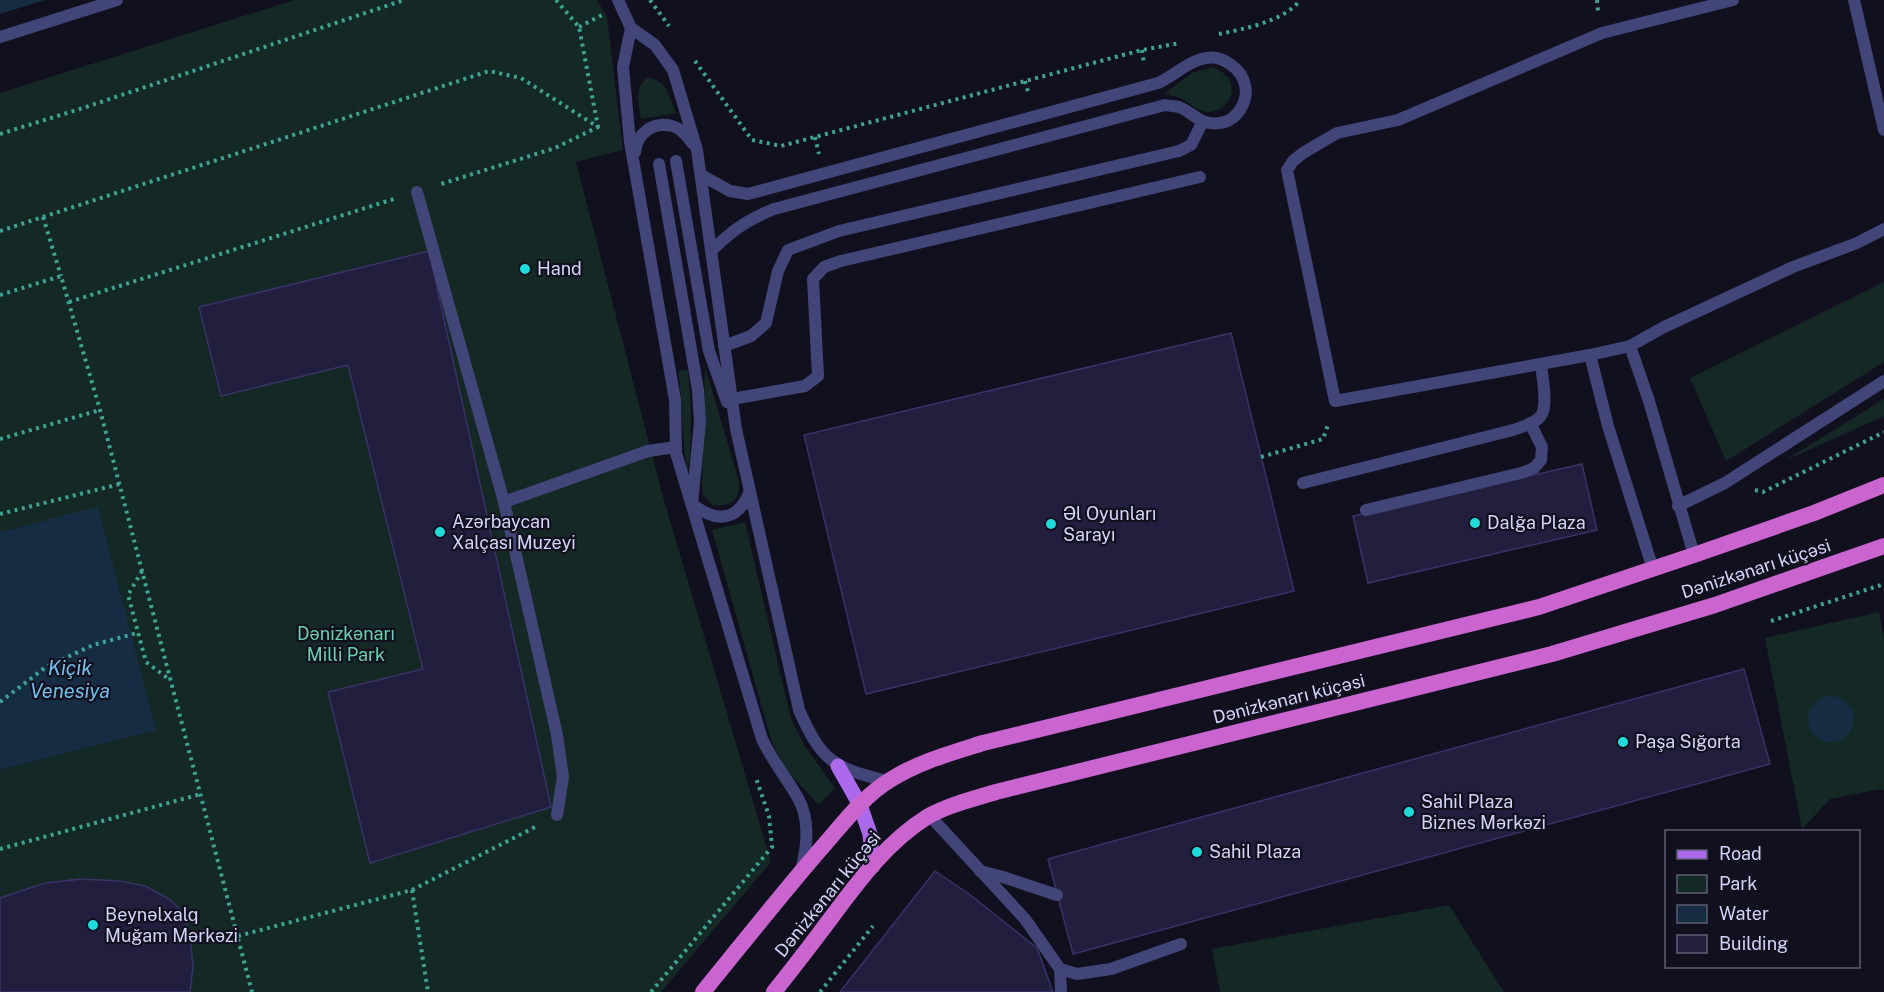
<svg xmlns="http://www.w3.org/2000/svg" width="1884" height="992" viewBox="0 0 1884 992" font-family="'Public Sans',sans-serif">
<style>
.green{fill:#142825}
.water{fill:#162c43}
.building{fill:#211e3e;stroke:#383367;stroke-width:1.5}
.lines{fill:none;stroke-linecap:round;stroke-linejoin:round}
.path{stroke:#3ea392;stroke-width:4;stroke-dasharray:3 4.5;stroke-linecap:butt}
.service{stroke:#414578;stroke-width:12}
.primary{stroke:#ac69eb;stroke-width:15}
.trunk{stroke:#ca64ce;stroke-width:16}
.poi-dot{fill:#1edbd9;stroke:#11101f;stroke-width:2}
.labels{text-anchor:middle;stroke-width:4.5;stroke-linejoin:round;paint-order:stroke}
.poi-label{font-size:18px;fill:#d4d4f9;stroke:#11101f;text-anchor:start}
.street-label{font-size:18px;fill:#d4d4f9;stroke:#11101f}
.park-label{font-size:18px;fill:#6acfab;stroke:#11101f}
.water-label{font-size:20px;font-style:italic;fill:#6fc0ec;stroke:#11101f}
</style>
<rect width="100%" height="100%" fill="#11101f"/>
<g class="green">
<polygon points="294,0 597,0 607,17 623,150 576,162 663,497 771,862 661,992 0,992 0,93"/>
<path d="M1212 67C1219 70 1227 74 1230 81 1237 97 1223 113 1207 112 1198 111 1189 103 1182 99 1176 96 1170 95 1164 94L1192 73Z"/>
<path d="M646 78C667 78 669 97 676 113L641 119C639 104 634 91 646 78Z"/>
<polygon points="1884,282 1884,362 1726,461 1690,378"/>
<path d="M705 367 739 481C740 501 732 507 712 505L703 495 702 486Z"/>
<path d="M688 370C692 405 692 437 688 472 681 439 683 405 678 371Z"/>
<polygon points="1884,399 1884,416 1784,461"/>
<polygon points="745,522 791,719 806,748 835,788 819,805 788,772 772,743 712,530"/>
<polygon points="1879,612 1884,638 1884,791 1881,789 1830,799 1802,829 1765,638"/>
<polygon points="1449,905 1504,992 1220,992 1212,949"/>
</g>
<g class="water">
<polygon points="0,0 45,0 0,14"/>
<polygon points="98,507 156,730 0,770 0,532"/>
<circle cx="1831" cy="719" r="23"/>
</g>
<g class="building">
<polygon points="429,251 551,807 370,863 328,692 423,669 348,365 221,396 199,307"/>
<polygon points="1231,333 1294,591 866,694 804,435"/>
<polygon points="1582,464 1597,530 1368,583 1353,516"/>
<polygon points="1744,669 1770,764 1073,954 1048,859"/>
<polygon points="935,871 969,894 1037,948 1053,992 840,992"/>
<polygon points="81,879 120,881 145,886 171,900 184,914 190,936 193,966 190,992 0,992 0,898 45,883"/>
</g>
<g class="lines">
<g class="path">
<polyline points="556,0 579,27 598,127"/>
<polyline points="650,0 669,26"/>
<polyline points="1597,0 1598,11"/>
<polyline points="579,27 602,15"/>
<path d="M1219 34C1244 29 1285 21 1300 0"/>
<polyline points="1142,50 1144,64"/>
<polyline points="695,61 752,140 781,146 1142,50 1180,43"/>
<polyline points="1025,81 1029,95"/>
<polyline points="0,134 86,107 404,0"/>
<polyline points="815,137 819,154"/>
<polyline points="43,217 61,276"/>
<polyline points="0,231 489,71 521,78 598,127 555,148 438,185"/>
<polyline points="0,295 61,276 100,410 252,992"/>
<polyline points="69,302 397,198"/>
<polyline points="0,439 100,410"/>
<polyline points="1261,457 1323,439 1329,422"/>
<polyline points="1755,490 1763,492 1884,432"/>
<polyline points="0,514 120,484"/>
<polyline points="142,571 128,595 146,662 170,680"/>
<polyline points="1771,621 1884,584"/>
<polyline points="0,702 46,667 93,645 137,633"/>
<polyline points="0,849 201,794"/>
<polyline points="412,890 428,992"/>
<polyline points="238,936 412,890 539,825"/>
<polyline points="651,992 772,847 769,816 756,778"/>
<polyline points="820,992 873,926"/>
</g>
<g class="service">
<path d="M618 0 631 28 655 45 673 70 697 150 736 429 799 710C822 762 834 768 887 781"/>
<polyline points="1733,0 1602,33 1398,120 1337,133 1303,153 1293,161 1287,170 1335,401 1590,355 1630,346 1664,327 1793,267 1857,243 1884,229"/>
<polyline points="1854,0 1884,130"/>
<path d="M631 28 623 67 630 142 675 400 676 453 762 739C772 761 788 779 799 800 810 821 807 848 801 870"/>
<polyline points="0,37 117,0"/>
<path d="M635 152C637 134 652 121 672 126 681 128 688 137 693 144"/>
<polyline points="676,161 709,351 727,402"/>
<path d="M659 164 698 390 700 422 692 504C716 523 738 522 750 491"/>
<path d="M701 175 730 191 748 194 1158 83C1174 76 1189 60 1207 58 1222 55 1242 69 1245 85 1249 101 1237 121 1220 123 1199 126 1195 113 1179 107 1174 106 1169 106 1165 105L774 209C745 221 733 230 711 251"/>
<polyline points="417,192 504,502 648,451 676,447"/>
<polyline points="724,346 751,336 766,323 778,271 788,250 839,231 1179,151 1191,145 1202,123"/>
<polyline points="1630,346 1649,401 1694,555"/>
<polyline points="1590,355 1608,426 1653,569"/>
<polyline points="732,399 805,386 818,376 813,279 824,267 841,261 1200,177"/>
<path d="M1303 483 1513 430C1521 427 1534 424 1540 417 1549 408 1542 377 1541 364"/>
<polyline points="504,502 557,735 563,777 557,815"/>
<polyline points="1678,506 1725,483 1884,381"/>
<polyline points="1366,510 1521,473 1534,468 1541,460 1542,447 1530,423"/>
<polyline points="930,816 1025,919 1060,969 1077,974 1111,969 1181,944"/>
<polyline points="980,871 1003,877 1057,895"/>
<polyline points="1060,969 1061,992"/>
</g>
<polyline class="primary" points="838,766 860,805 870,834 873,866"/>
<g class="trunk">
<path d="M703 992C743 943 783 892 825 844 845 821 864 796 890 780 918 762 951 753 983 743L1539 607 1694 555 1814 513 1884 485"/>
<path d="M774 992C789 973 804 954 819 934 851 892 882 845 927 817 948 805 973 799 996 792L1552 654 1715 605 1884 546"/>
</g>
</g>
<g class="poi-dot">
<circle cx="525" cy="269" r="6"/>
<circle cx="1475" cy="523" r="6"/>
<circle cx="1051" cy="524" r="6"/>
<circle cx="440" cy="532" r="6"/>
<circle cx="1623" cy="742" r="6"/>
<circle cx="1409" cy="812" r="6"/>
<circle cx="1197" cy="852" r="6"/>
<circle cx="93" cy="925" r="6"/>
</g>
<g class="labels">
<g class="poi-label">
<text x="537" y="275">Hand</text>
<text x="1063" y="520">Əl Oyunları<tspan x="1063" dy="21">Sarayı</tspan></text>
<text x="452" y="528">Azərbaycan<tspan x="452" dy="21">Xalçası Muzeyi</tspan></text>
<text x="1487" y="529">Dalğa Plaza</text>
<text x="1635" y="748">Paşa Sığorta</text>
<text x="1421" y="808">Sahil Plaza<tspan x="1421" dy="21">Biznes Mərkəzi</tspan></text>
<text x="1209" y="858">Sahil Plaza</text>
<text x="105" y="921">Beynəlxalq<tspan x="105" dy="21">Muğam Mərkəzi</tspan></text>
</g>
<g class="street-label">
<text transform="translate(1756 569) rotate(-18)" y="6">Dənizkənarı küçəsi</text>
<text transform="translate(1289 699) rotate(-14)" y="6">Dənizkənarı küçəsi</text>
<text transform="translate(828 894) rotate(-51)" y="6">Dənizkənarı küçəsi</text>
</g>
<g class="park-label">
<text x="346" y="640">Dənizkənarı<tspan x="346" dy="21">Milli Park</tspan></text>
</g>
<g class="water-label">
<text x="70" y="675">Kiçik<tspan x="70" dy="23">Venesiya</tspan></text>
</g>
</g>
<rect x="1665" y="830" width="195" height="138" fill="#11101f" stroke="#5f5e76" stroke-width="1.5"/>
<rect x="1677" y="850" width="30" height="9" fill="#ac69eb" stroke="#5f5e76" stroke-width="1.5"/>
<text x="1719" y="860" font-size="18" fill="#d4d4f9">Road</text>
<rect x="1677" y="875" width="30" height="18" fill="#142825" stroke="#5f5e76" stroke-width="1.5"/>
<text x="1719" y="890" font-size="18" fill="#d4d4f9">Park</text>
<rect x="1677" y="905" width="30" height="18" fill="#162c43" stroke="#5f5e76" stroke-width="1.5"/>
<text x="1719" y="920" font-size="18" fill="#d4d4f9">Water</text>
<rect x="1677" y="935" width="30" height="18" fill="#211e3e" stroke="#5f5e76" stroke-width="1.5"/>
<text x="1719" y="950" font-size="18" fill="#d4d4f9">Building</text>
</svg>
